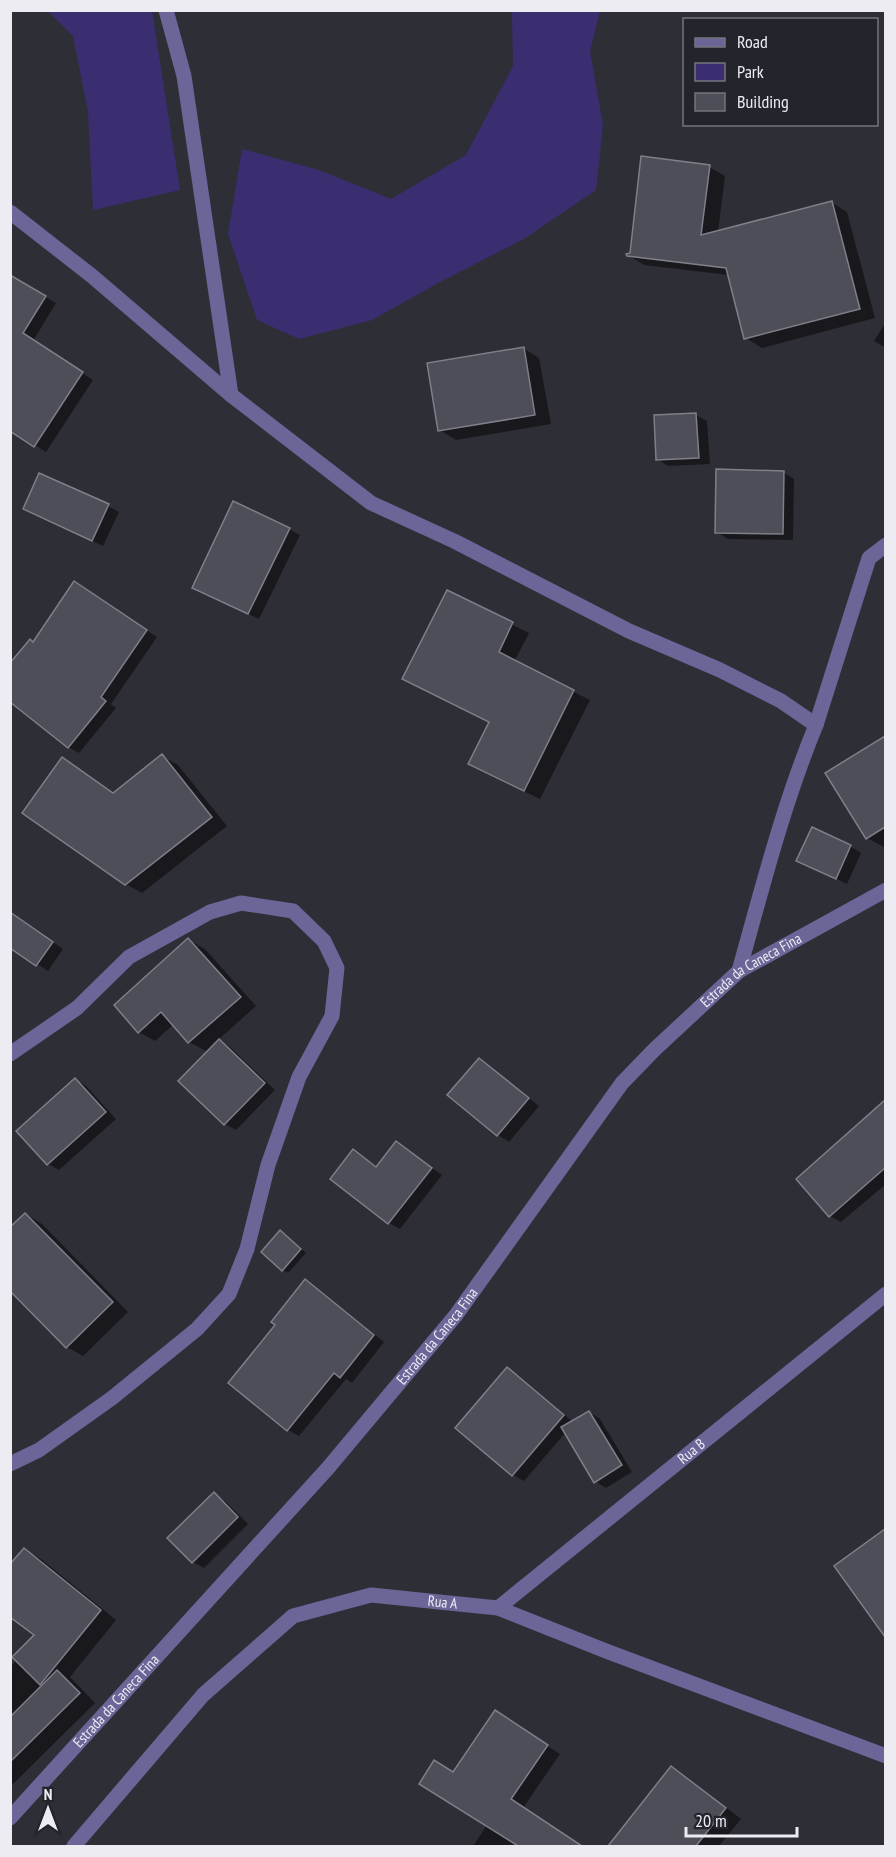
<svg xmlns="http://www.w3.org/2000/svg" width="896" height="1857" viewBox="0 0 896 1857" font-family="'PT Sans Narrow',sans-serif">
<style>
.green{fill:#3b2e70}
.shadow{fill:#0007}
.building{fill:#4e4e58;stroke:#7f7f8a;stroke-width:1.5}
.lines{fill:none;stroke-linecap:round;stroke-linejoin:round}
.minor{stroke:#6b6598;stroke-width:15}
.labels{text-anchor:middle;stroke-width:4.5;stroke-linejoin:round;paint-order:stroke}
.street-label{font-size:15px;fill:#ececf2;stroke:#24242d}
</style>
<rect width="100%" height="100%" fill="#2e2e37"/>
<g class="green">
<polygon points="48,11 152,11 180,190 93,210 88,112 73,36"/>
<polygon points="512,11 600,11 590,51 603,125 596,190 524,239 438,283 372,320 299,339 257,320 228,234 242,149 319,170 391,199 466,155 513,66"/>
</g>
<g class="shadow">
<polygon points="709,167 725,176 718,232 831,202 847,212 875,318 762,348 746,338 729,275 644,265 628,255 632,254"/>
<polygon points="10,276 56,303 33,341 93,380 46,452 10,429"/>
<polygon points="886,322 886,348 874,341"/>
<polygon points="523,348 539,358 551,424 456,440 440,430"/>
<polygon points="696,415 707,421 710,464 668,466 657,459"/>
<polygon points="783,472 794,479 793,540 728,539 717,532"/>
<polygon points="108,506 119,512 103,546 35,514"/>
<polygon points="289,529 300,535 259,619 205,594"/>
<polygon points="85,589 157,637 111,704 116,708 79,753 68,747 34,643"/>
<polygon points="447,592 529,633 514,662 590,700 540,799 486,773 491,722"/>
<polygon points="886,737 886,846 884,847 867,838 827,773"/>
<polygon points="162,756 178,765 227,826 142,893 126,884 62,759 115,794"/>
<polygon points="850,846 861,853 847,884 798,860"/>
<polygon points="10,912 63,949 48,971 10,946"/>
<polygon points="189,940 205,949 256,1006 218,1040 230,1047 275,1090 236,1130 225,1124 208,1052 189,1042 174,1024 155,1041 139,1032"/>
<polygon points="480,1060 490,1066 539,1106 509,1142 498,1135 449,1095"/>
<polygon points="75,1079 86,1086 116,1119 59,1170 48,1164"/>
<polygon points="877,1109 886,1114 886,1184 841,1222 830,1216"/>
<polygon points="396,1143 442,1175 400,1229 389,1223 354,1151 377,1167"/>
<polygon points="26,1214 42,1224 128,1312 83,1356 67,1347 10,1289"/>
<polygon points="286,1235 306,1253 288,1273 283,1270"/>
<polygon points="305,1281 316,1288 384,1342 352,1383 346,1379 299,1436 288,1430 277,1325"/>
<polygon points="507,1369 518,1375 573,1422 589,1412 600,1419 632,1472 606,1488 595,1481 566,1432 524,1481 513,1475"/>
<polygon points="214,1494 225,1501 248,1524 204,1568 193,1562"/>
<polygon points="886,1531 886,1631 881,1628 836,1566"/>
<polygon points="25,1550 41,1559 116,1620 70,1677 95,1703 10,1787 10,1668 36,1635"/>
<polygon points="508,1720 560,1754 523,1808 581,1846 473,1846 487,1825 454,1773"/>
<polygon points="671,1768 687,1777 741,1819 719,1846 610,1846"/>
</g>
<g class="building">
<polygon points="641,156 710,165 701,235 832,201 860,309 744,339 726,268 627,256 626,254 630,253"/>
<polygon points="10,275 46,296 23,333 83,372 34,447 10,431"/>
<polygon points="524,347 535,415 438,431 427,363"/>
<polygon points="696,413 699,458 656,460 654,415"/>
<polygon points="716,469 784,471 783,534 715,533"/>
<polygon points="39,473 109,504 92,541 23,509"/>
<polygon points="233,501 290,528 248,614 192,588"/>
<polygon points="74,581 147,630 101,697 106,701 68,748 10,702 10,663 30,639 33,642"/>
<polygon points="447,590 513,622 499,652 574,690 524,791 468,764 489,722 402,679"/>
<polygon points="885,736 885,827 866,839 825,773"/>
<polygon points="162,754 212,817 125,885 22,813 62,757 113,793"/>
<polygon points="812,827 851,845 836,879 796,861"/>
<polygon points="10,912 53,942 36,966 10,948"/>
<polygon points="188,938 241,997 188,1043 161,1012 138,1033 114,1005"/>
<polygon points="219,1039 265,1083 224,1125 178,1081"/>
<polygon points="479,1058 529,1098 497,1136 447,1095"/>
<polygon points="75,1078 106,1112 47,1165 16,1131"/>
<polygon points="885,1100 885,1168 829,1217 796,1179"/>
<polygon points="396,1141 432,1168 388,1224 330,1179 353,1149 376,1167"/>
<polygon points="25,1213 113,1302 66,1348 10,1291 10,1227"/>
<polygon points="280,1230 301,1249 282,1271 261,1252"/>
<polygon points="305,1279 374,1335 340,1378 334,1373 287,1431 228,1383 275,1325 271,1322"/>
<polygon points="507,1367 564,1415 512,1476 455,1428"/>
<polygon points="589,1411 622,1465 594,1483 561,1427"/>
<polygon points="214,1492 238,1517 192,1563 167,1538"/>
<polygon points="885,1529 885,1637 834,1566"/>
<polygon points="24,1548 101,1610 40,1685 12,1657 34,1635 10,1617 10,1564"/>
<polygon points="57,1670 80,1693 10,1762 10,1717"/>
<polygon points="495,1710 548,1745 511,1799 582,1846 518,1846 419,1784 434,1760 453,1772"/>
<polygon points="671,1766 726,1808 696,1846 608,1846"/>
</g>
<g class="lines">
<g class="minor">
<polyline points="166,10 184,76 231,395"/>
<path d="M10 212 92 276 231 395 371 503 454 541 629 631 720 670 781 701 816 725C783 805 762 889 739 971"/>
<polyline points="816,725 869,558 886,545"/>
<polyline points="10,1054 77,1008 129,957 210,912 241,903 293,911 324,941 337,968 332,1016 299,1077 268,1165 247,1249 229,1294 197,1329 112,1398 39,1450 10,1464"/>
<path id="s1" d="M498 1608 886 1294"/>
<path id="s2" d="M10 1818 328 1468 456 1315 622 1083 655 1049 739 971 886 890"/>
<path id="s3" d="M74 1846 203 1695 293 1616 371 1595 498 1608 606 1651 886 1756"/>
</g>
</g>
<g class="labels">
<g class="street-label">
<text dy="5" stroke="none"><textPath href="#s2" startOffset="1130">Estrada da Caneca Fina</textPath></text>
<text dy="5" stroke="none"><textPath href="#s2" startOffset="644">Estrada da Caneca Fina</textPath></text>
<text dy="5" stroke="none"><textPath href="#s1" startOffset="249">Rua B</textPath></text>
<text dy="5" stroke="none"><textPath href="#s3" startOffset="471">Rua A</textPath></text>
<text dy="5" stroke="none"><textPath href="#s2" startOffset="158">Estrada da Caneca Fina</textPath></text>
</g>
</g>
<rect width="896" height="1857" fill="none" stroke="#ececf2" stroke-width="24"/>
<rect x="683" y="18" width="195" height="108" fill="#24242d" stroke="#74747c" stroke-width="1.5"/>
<rect x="695" y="38" width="30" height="9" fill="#6b6598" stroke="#74747c" stroke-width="1.5"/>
<text x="737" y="48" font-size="18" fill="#ececf2">Road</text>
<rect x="695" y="63" width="30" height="18" fill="#3b2e70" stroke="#74747c" stroke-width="1.5"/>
<text x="737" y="78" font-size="18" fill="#ececf2">Park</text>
<rect x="695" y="93" width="30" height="18" fill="#4e4e58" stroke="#74747c" stroke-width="1.5"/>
<text x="737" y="108" font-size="18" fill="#ececf2">Building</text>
<g transform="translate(48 1809)" stroke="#24242d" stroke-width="4.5" paint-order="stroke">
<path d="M0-4.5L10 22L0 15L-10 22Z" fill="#ececf2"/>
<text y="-9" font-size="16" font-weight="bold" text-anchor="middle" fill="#ececf2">N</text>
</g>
<path d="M686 1827v9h111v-9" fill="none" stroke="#ececf2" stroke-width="3"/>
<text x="695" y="1827" font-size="18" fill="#ececf2" stroke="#24242d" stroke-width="4.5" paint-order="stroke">20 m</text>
</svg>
